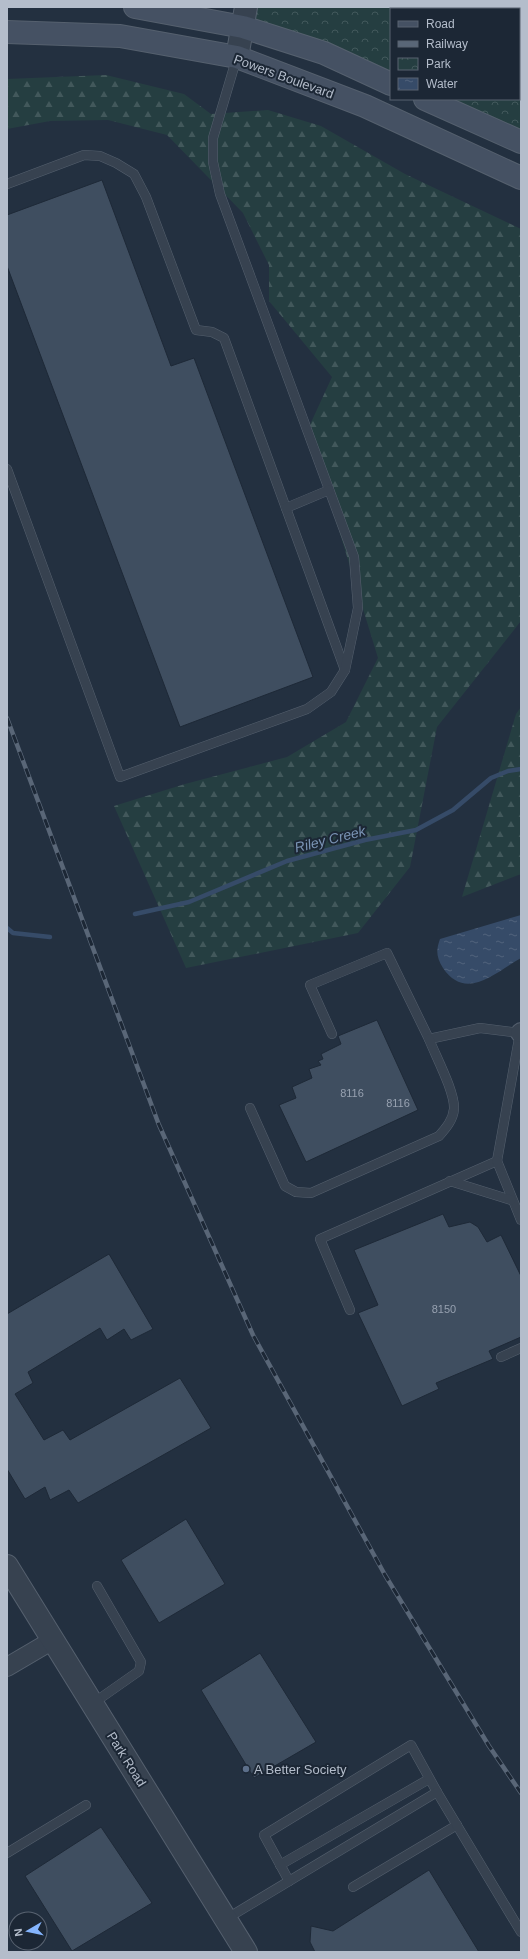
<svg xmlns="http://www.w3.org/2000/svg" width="528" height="1959" viewBox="0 0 528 1959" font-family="Helvetica,sans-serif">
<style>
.forest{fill:url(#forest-firs)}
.park{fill:url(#park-crowns)}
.water{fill:url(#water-ripples)}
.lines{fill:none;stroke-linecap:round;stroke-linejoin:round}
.stream{stroke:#364b68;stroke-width:4.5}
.building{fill:#3f4e60;stroke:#1e2937}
.service-casing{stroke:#55606e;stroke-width:10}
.minor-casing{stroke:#55606e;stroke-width:20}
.tertiary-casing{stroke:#55606e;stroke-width:24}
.secondary-casing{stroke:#55606e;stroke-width:24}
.service{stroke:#374250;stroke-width:9}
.minor{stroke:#374250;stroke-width:18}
.tertiary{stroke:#374250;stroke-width:22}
.secondary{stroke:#455163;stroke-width:22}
.rail-casing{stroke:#596677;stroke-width:4.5}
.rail{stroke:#1c2735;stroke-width:3;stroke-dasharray:9;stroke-linecap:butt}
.service-dot{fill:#5c6f8a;stroke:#1c2735;stroke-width:1.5}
.labels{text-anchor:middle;stroke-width:4;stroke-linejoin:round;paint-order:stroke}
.number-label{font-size:11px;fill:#97a1b0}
.street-label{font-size:13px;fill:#b4bdcb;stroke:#1c2735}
.poi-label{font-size:13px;fill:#b4bdcb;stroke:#1c2735;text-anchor:start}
.water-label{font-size:14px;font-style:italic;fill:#7a93b4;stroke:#1c2735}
</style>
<defs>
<pattern id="forest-firs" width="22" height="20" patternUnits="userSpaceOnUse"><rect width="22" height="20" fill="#253e41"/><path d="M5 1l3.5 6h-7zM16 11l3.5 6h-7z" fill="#42585b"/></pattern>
<pattern id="park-crowns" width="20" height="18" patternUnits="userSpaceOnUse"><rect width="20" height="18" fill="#253e41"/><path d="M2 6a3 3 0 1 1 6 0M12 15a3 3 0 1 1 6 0" fill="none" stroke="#42585b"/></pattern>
<pattern id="water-ripples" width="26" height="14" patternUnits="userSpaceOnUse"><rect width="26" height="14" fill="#364b68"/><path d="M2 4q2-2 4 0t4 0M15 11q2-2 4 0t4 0" fill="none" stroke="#51637c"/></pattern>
</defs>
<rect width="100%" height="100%" fill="#233040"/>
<g class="forest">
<polygon points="106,75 184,94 211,114 268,110 321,126 405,174 521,229 521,621 437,727 410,867 358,933 186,968 114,806 185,784 287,757 346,722 378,658 308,429 332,377 269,301 269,265 243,213 167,135 108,120 50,121 7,129 7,79"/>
<polygon points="521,707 521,874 462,897 516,714"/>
</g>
<polygon class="park" points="246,7 521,7 521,142 425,99 519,99 519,9 391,9 391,84 243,27"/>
<g class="water">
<polygon points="390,7 521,7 521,72 519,72 519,9 397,9"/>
<path d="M521 915V958C496 972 466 1002 443 968 436 957 436 950 440 939Z"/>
</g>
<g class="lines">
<g class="stream">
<polyline points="135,914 189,902 287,861 365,840 416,830 453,810 491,778 508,771 521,769"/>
<polyline points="7,928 13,933 50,937"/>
</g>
</g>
<g class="building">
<polygon points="102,180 171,366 194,358 313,677 180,727 7,266 7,215"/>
<polygon points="377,1020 418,1110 306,1162 279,1105 296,1098 292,1087 312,1078 309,1069 321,1065 318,1061 323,1059 321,1054 341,1044 338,1036"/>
<polygon points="443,1214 449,1227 470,1222 478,1227 487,1242 501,1235 521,1276 521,1337 489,1351 493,1359 436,1383 439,1389 402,1406 358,1313 378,1305 354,1250"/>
<polygon points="109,1254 153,1329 131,1340 124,1329 107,1340 100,1328 28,1372 33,1383 15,1394 44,1440 63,1430 70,1440 180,1378 211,1428 78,1503 69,1490 50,1500 45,1487 25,1499 7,1469 7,1314"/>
<polygon points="186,1519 225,1584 159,1623 121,1560"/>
<polygon points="260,1653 316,1742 254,1778 201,1690"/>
<polygon points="101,1827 152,1903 72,1951 25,1876"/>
<polygon points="429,1870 479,1952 315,1952 310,1942 311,1926 333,1931"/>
</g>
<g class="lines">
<defs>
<g id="service">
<polyline points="7,184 84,155 100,156 116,163 134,174 146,197 196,330 212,332 224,338 345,670"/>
<polyline points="7,469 120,777 307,709 331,692 345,670 358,608 354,557 220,194 213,162 213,138 237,57"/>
<polyline points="286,508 329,490"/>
<polyline points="332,1034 310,985 387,953 429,1039 480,1028 520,1033 497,1161 320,1239 350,1310"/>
<path d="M250 1108 285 1186 296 1192 311 1193 439 1136C446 1128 453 1120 454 1109 455 1092 436 1057 429 1039"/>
<polyline points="497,1161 521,1220"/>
<polyline points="450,1181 511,1200"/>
<polyline points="501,1357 521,1348"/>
<polyline points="92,1704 139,1671 141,1662 97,1586"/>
<polyline points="7,1853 86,1805"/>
<polyline points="280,1865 429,1779"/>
<polyline points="289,1881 264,1835 411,1745 437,1792"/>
<polyline points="353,1887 457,1825"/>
<polyline points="226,1919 437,1792 521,1932"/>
</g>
<g id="minor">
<polyline points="520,1033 521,1032"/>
<polyline points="7,1667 53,1640"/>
</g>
<g id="tertiary">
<polyline points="237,57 246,7"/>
<polyline points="7,1566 246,1952"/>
</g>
<g id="secondary">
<polyline points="135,7 243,27 324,53 391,84"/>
<polyline points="7,32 120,36 237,57 365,106 521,178"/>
<polyline points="425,99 521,142"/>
</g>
</defs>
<use href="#service" class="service-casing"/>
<use href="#minor" class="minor-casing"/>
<use href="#tertiary" class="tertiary-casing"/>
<use href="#secondary" class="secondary-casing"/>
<use href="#service" class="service"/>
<use href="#minor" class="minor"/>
<use href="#tertiary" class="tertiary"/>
<use href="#secondary" class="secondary"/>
<defs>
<polyline id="rail" points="7,718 159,1125 253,1335 385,1575 489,1746 521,1793"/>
</defs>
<use href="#rail" class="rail-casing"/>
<use href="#rail" class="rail"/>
</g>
<circle class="service-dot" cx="246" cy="1769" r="4"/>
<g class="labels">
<g class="number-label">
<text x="352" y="1097">8116</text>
<text x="398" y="1107">8116</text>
<text x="444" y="1313">8150</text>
</g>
<g class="street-label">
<text transform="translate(284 76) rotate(20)" y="5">Powers Boulevard</text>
<text transform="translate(127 1759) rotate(58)" y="5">Park Road</text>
</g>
<g class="poi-label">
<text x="254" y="1774">A Better Society</text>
</g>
<g class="water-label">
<text transform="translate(330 839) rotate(-14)" y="5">Riley Creek</text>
</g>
</g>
<rect width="528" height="1959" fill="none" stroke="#b4bdcb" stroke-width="16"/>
<rect x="390" y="8" width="130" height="92" fill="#1c2735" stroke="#596371"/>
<rect x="398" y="21" width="20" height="6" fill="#455163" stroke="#596371"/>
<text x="426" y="28" font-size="12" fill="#b4bdcb">Road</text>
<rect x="398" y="41" width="20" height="6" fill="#596677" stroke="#596371"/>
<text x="426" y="48" font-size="12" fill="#b4bdcb">Railway</text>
<rect x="398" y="58" width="20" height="12" fill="url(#park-crowns)" stroke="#596371"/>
<text x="426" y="68" font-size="12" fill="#b4bdcb">Park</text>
<rect x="398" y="78" width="20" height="12" fill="url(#water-ripples)" stroke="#596371"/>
<text x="426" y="88" font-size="12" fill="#b4bdcb">Water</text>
<g transform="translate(28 1931) rotate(261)"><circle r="19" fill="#1c2735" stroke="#596371"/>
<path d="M0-3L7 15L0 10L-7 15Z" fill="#85b5fe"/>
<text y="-6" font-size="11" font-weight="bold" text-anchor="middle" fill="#b4bdcb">N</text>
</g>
</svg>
